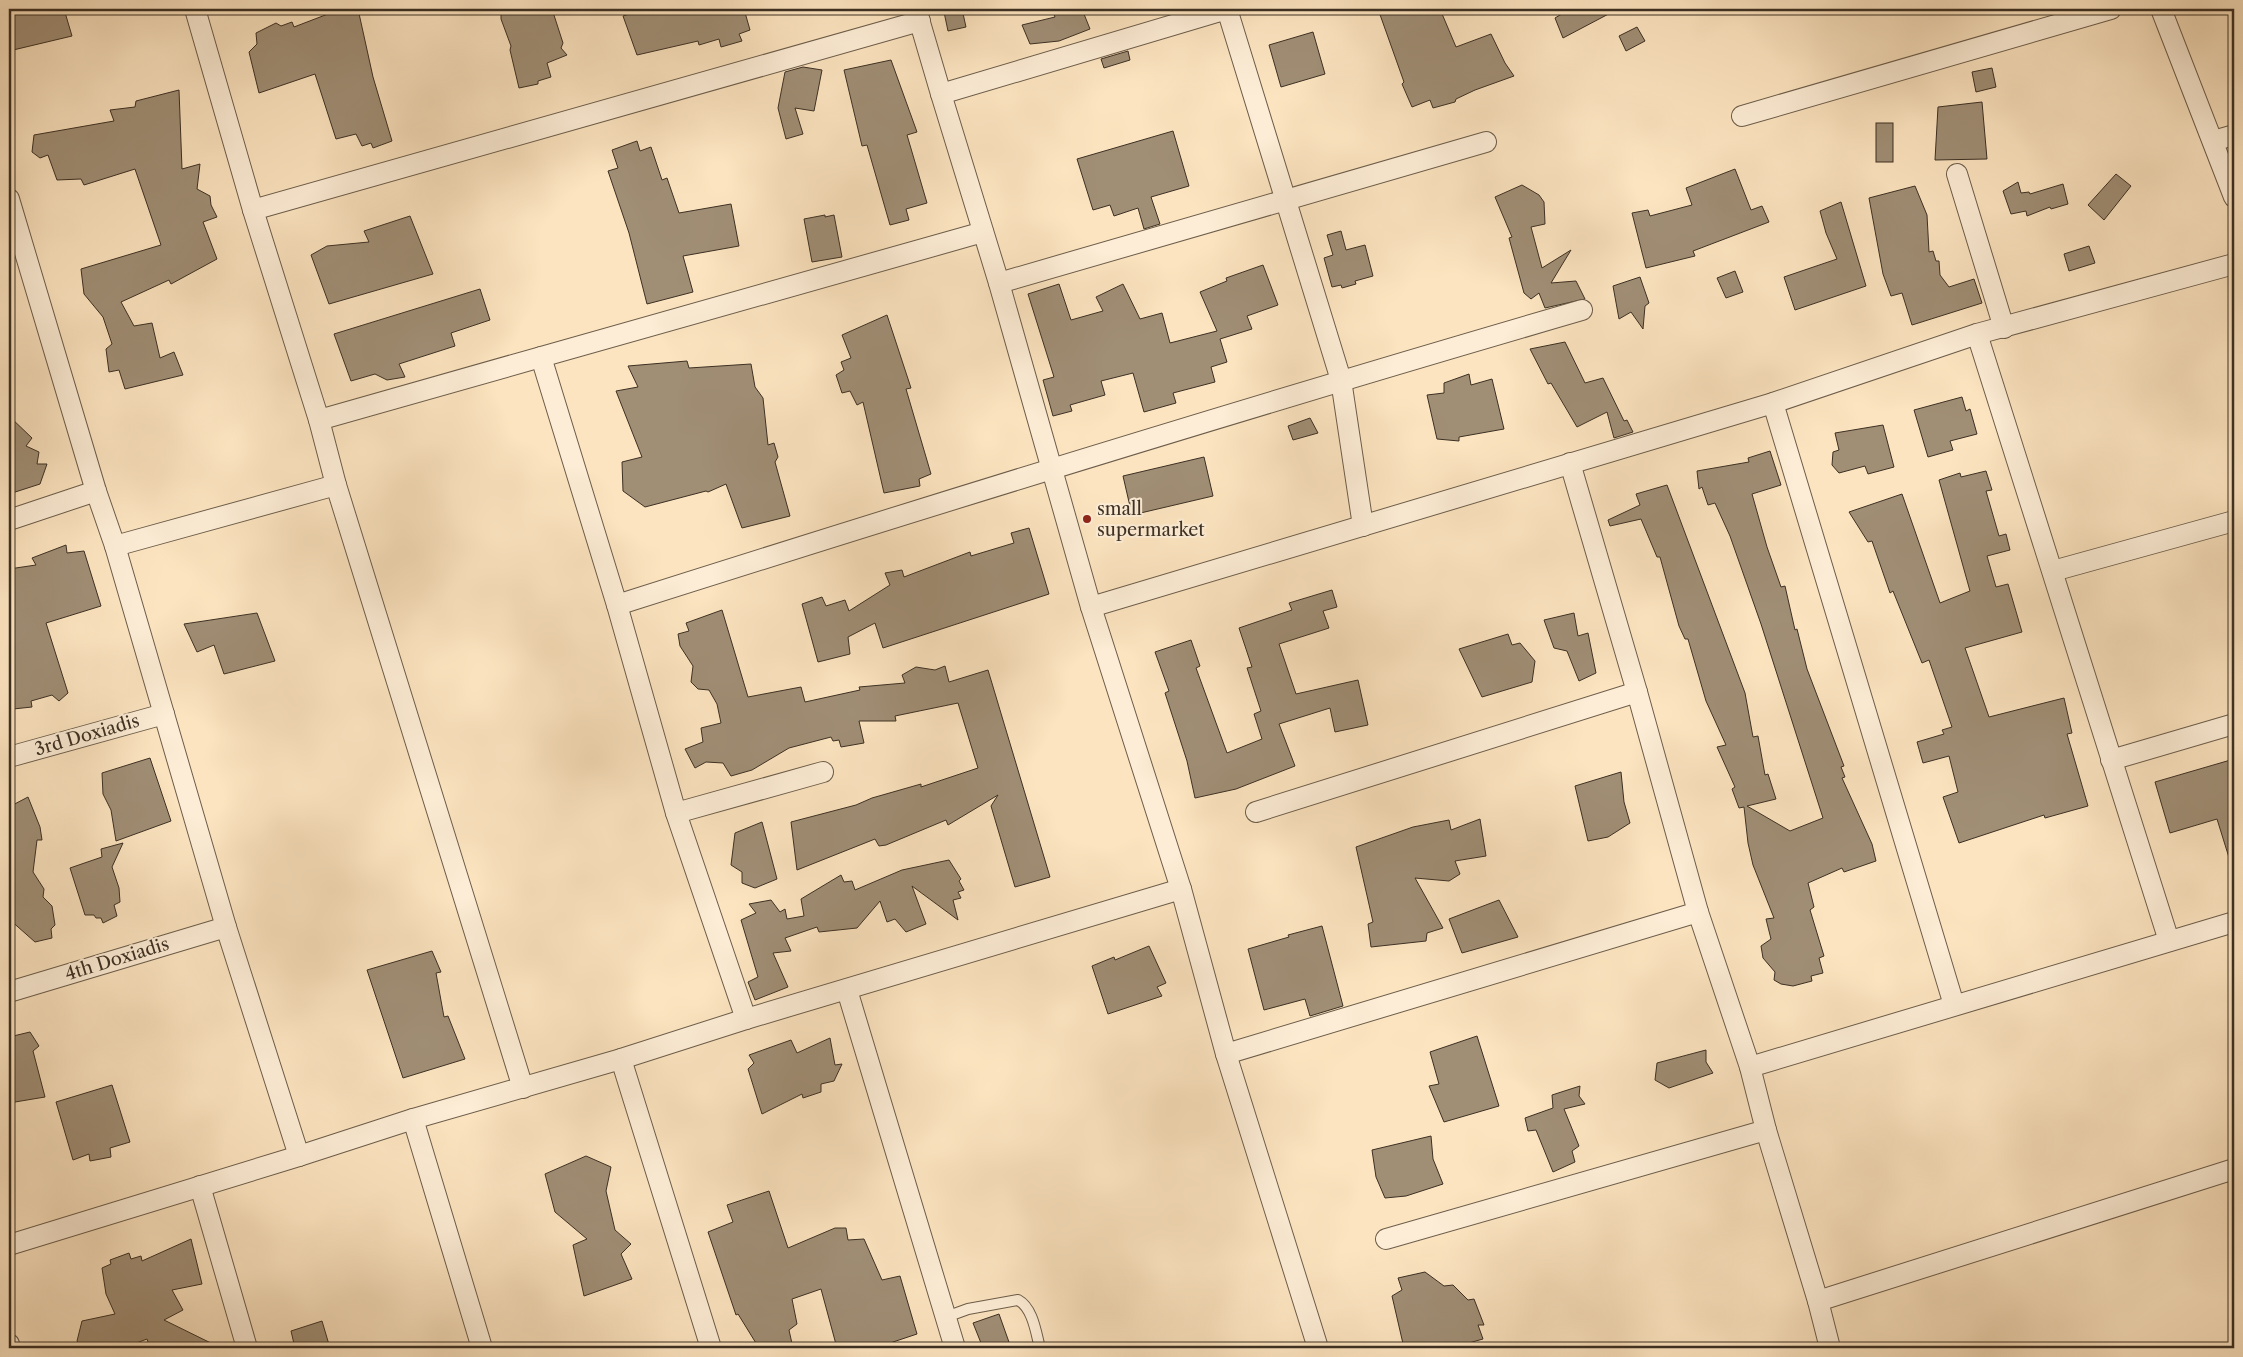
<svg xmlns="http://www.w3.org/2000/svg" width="2243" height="1357" viewBox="0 0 2243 1357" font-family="'Libre Caslon Text',serif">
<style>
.building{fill:#a08e75;stroke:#3c3023}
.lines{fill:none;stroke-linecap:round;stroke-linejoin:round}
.service-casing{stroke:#6c5d4a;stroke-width:12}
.minor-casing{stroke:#6c5d4a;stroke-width:22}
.service{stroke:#fdedd6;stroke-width:10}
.minor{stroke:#fdedd6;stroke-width:20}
.poi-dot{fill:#8f2418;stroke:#fdedd6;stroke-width:2}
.labels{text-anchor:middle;stroke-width:4;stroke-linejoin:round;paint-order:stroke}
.poi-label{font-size:18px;fill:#3c3023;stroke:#fdedd6;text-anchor:start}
.street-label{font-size:18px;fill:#3c3023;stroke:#fdedd6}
</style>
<rect width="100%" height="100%" fill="#fce4c0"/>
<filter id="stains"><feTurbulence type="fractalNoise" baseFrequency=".004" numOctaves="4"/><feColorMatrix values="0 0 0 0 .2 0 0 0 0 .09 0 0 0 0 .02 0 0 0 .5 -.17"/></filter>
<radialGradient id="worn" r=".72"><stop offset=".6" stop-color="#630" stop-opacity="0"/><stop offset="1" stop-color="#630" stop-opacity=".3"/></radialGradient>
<g class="building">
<polygon points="9,9 64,9 72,36 9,51"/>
<polygon points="341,9 358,9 373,77 392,141 373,148 371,143 362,146 356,134 336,139 315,74 259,93 249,52 257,44 256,33 276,23 281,26 292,22 294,27"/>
<polygon points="501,9 552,9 563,43 561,48 567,55 547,63 551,77 538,81 538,84 519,88 510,50 511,46 501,19"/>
<polygon points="645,9 744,9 750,30 739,34 742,41 721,47 719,39 699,45 698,41 637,55 623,16"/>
<polygon points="962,9 966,27 948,31 944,12"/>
<polygon points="1052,9 1082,9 1090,29 1059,41 1030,44 1022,25 1055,17"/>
<polygon points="1378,9 1440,9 1456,47 1491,34 1505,63 1514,76 1475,90 1456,99 1455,102 1433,108 1430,100 1412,107 1402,84 1404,82"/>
<polygon points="1570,9 1618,9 1563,38 1555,18"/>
<polygon points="1637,27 1645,41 1626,51 1619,36"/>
<polygon points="1313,32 1325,74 1281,87 1269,45"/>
<polygon points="1128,51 1130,60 1104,68 1101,59"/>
<polygon points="891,60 917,132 907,135 927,203 906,209 909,220 890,225 867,145 862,146 844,70"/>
<polygon points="803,67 822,70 814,111 795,108 803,134 786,139 778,108 785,72"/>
<polygon points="1992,68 1996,87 1976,92 1972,72"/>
<polygon points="179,90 182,169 200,164 197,189 210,196 211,205 217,217 203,222 217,259 171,284 169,280 121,302 134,326 152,323 160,358 174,352 183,375 125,389 119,370 109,372 106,349 112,344 103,317 84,294 81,269 161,245 135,169 84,185 81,179 57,180 48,155 40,158 32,152 34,135 114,121 110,110 135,107 136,101"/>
<polygon points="1982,102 1987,159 1935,160 1938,107"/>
<rect x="1876" y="123" width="17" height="39"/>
<polygon points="1173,131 1189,186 1151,197 1160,224 1144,229 1138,208 1114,216 1110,205 1093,210 1077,159"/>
<polygon points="637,141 640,151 651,147 662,180 667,178 679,213 731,204 739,246 683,256 693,292 647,304 629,233 608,171 618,168 612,150"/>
<polygon points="1735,169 1751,210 1762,206 1769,222 1693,251 1695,256 1646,268 1632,213 1648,210 1650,216 1692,205 1686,188"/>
<polygon points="2116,174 2131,186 2104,220 2088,205"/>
<polygon points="2018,182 2021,193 2029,192 2030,194 2063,184 2068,204 2051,209 2050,207 2027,216 2026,211 2011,214 2003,191"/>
<polygon points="1522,185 1539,195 1544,202 1545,224 1531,227 1542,268 1571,250 1551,283 1576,281 1585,299 1545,308 1539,293 1531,299 1524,293 1509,238 1512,237 1495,197"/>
<polygon points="1915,186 1927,215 1929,252 1933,251 1936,261 1939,261 1940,275 1949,287 1974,279 1982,303 1912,325 1902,293 1891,296 1883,274 1869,198"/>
<polygon points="1841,202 1866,286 1795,310 1784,277 1837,259 1826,233 1820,211"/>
<polygon points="825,215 825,217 834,215 842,257 812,262 804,219"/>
<polygon points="410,216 433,274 329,304 311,255 327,246 369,242 364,231"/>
<polygon points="1341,231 1346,250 1365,245 1373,276 1355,281 1356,284 1342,288 1341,285 1332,287 1324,258 1333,255 1327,235"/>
<polygon points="2089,246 2095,263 2069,271 2064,254"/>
<polygon points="1263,265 1278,305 1247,316 1252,329 1220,339 1227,362 1211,367 1215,382 1173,393 1176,403 1144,412 1133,373 1101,381 1105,395 1070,405 1072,411 1053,416 1043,380 1054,377 1028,294 1059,284 1071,320 1103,311 1096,297 1123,284 1140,319 1162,313 1170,343 1217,331 1200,292 1227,281 1226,278"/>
<polygon points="1735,271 1743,292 1726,298 1717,278"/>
<polygon points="1640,277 1649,303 1645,306 1643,329 1631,312 1619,319 1613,286"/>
<polygon points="480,289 490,320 451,333 455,346 399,364 405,377 387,380 375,374 351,381 334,334"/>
<polygon points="887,315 911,388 906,389 931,474 919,479 920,486 884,493 863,402 857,405 850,391 842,393 836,375 844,370 841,362 851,358 842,335"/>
<polygon points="1565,342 1585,383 1603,378 1624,421 1627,420 1633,432 1614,438 1607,412 1577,427 1551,383 1548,384 1530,349"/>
<polygon points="687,361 689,368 751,364 755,387 763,398 768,445 774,443 778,457 775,462 790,516 742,528 726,484 708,492 706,491 645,507 623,491 622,462 642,457 616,391 638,387 628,366"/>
<polygon points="1469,374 1471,385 1492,379 1504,429 1459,437 1459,441 1437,439 1427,395 1444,393 1444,383"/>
<polygon points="1962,397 1966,411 1970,409 1977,434 1950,441 1953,450 1928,457 1914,410"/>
<polygon points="9,416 32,438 26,446 39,452 37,464 47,464 40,484 9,494"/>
<polygon points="1310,418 1318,433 1293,440 1288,426"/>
<polygon points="1883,425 1894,467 1868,474 1865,466 1839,473 1832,465 1833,452 1839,450 1835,433"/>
<polygon points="1770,451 1781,485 1752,494 1767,547 1781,587 1785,586 1795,630 1797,629 1807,669 1844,766 1841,767 1845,777 1842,778 1872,844 1876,861 1844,872 1842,868 1808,883 1814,907 1810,910 1824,956 1819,958 1823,973 1811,976 1812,981 1793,986 1781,984 1774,980 1775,972 1763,958 1761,946 1771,939 1766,919 1774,918 1753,865 1748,843 1744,807 1739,808 1732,789 1735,787 1717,747 1726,745 1706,701 1688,639 1685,639 1679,626 1660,557 1657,557 1641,519 1610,526 1608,520 1640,505 1636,494 1667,485 1745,693 1753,737 1758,736 1765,775 1768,774 1776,799 1747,806 1790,831 1823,818 1761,624 1730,536 1715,503 1708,505 1702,487 1699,489 1697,471 1749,462 1748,458"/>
<polygon points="1204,457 1213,496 1132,515 1123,476"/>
<polygon points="1986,471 1992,490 1986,491 1999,536 2006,534 2010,550 1987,556 1996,587 2008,584 2022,632 1965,648 1989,717 2064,698 2072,733 2067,734 2088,806 2045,818 2044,815 1959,843 1943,797 1958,792 1949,756 1923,763 1917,742 1944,734 1942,730 1952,727 1929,660 1922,663 1893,591 1890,593 1872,541 1868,542 1849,512 1902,494 1940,603 1970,591 1939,480 1960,473 1961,477"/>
<polygon points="1029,528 1049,594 883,648 875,623 848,637 850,654 818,662 802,604 822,597 826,606 845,600 849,611 890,585 885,573 902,570 904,577 970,552 971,556 1014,543 1011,533"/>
<polygon points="66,545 67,553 84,551 101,606 46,623 68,693 59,701 52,695 31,701 32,707 13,709 9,692 9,569 36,565 32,558"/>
<polygon points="1332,590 1337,607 1323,611 1329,628 1279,644 1296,694 1358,680 1368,725 1335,732 1330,708 1279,724 1295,766 1236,789 1195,798 1187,761 1165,693 1169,691 1155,652 1191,640 1200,666 1196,668 1227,753 1262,739 1254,714 1261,711 1247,668 1252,667 1239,628 1292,610 1289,603"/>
<polygon points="722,610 748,697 801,687 805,702 860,690 859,687 905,683 902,675 916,667 935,670 945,666 949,682 988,670 1050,877 1015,887 991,806 998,795 948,825 946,820 886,845 879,846 875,839 797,870 791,822 856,805 872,798 921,784 921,787 978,768 958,703 895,716 896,721 859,721 864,743 841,747 839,740 833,741 831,737 789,748 752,770 731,776 723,763 706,762 695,768 685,749 703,742 701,728 721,723 717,704 709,690 698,689 691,682 693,666 680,646 678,634 689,631 686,623"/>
<polygon points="257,613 275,661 224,674 214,645 197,652 184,624"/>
<polygon points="1574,613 1578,636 1588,633 1596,673 1579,681 1567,651 1554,648 1544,620"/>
<polygon points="1508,634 1512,645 1520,643 1535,661 1532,682 1482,697 1459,649"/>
<polygon points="150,758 171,821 116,841 111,810 103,794 102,773"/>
<polygon points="2234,759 2234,863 2231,864 2217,819 2170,833 2155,782"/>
<polygon points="1621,772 1624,802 1630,823 1608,837 1588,841 1575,786"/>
<polygon points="28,797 40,827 42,840 37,840 33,872 44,889 43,897 52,906 55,925 51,929 52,938 35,942 9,919 9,807"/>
<polygon points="1480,819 1486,856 1455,861 1460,874 1449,881 1415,878 1443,928 1427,933 1426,941 1371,947 1368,924 1373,922 1356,847 1413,827 1449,820 1451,830"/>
<polygon points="762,822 777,879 755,888 742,883 742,872 731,865 735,833"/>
<polygon points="123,843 112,867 119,888 120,902 114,905 117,916 103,923 101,918 96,918 94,915 85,915 70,868 102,857 101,849"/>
<polygon points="949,860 961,879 959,881 964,890 958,892 961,898 953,900 958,920 912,886 926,924 906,932 895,919 887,922 880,901 857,928 819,932 817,927 785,938 791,951 773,953 788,987 755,1000 748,982 758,977 741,920 756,913 749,904 771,900 780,912 785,909 787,919 804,916 801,899 841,875 844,882 852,881 855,890 902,870"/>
<polygon points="1499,900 1518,937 1462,953 1449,919"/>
<polygon points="1322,926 1343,1006 1310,1016 1305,999 1264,1010 1248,949 1289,937 1288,935"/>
<polygon points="1149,946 1166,983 1157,987 1162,996 1108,1014 1092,966 1114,957 1115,960"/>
<polygon points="432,951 441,972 436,973 444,1017 448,1016 465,1059 403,1078 367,970"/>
<polygon points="30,1032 39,1046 33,1051 45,1097 9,1103 9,1037"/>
<polygon points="1477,1036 1499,1106 1444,1122 1429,1086 1439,1084 1430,1052"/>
<polygon points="830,1038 835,1065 842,1064 834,1081 821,1084 821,1092 803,1098 802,1094 762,1114 748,1069 754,1063 749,1055 791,1040 797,1053"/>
<polygon points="1706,1050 1706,1062 1713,1073 1669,1088 1655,1080 1657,1063"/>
<polygon points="112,1085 130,1142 110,1148 111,1157 90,1161 89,1154 73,1160 56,1102"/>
<polygon points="1580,1086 1579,1096 1585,1104 1564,1109 1579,1146 1572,1151 1575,1162 1553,1172 1536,1130 1528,1131 1525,1118 1553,1108 1552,1095"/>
<polygon points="1431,1136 1433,1159 1443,1184 1406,1196 1385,1198 1376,1177 1372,1150"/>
<polygon points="586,1156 611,1167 606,1191 615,1230 631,1244 621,1254 632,1279 584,1296 573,1245 587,1239 555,1212 545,1174"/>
<polygon points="769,1191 788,1248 835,1228 846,1228 848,1240 864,1239 882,1280 900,1276 917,1334 887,1344 882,1348 837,1348 821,1289 792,1299 797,1324 789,1330 793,1348 759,1348 738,1314 736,1315 708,1232 733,1222 727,1205"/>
<polygon points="191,1239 202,1284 172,1290 183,1310 164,1320 221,1348 150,1348 147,1339 123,1348 82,1348 77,1341 82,1321 115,1314 106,1294 102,1268 111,1264 110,1260 129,1253 131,1259 141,1256 142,1261"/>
<polygon points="1425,1272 1444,1286 1453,1285 1468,1300 1474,1299 1484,1325 1478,1325 1483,1339 1465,1344 1466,1348 1404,1348 1392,1296 1402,1290 1398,1278"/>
<polygon points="999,1314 1010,1345 1000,1348 983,1348 973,1323"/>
<polygon points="322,1321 330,1348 295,1348 291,1331"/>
</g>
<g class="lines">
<defs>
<path id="service" d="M946 1317 968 1309 1018 1300C1033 1308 1036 1333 1040 1348"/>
<g id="minor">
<polyline points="195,9 253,210 319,420 541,357"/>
<polyline points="916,9 941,94 999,283 1091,607 1181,889 1226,1054 1318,1348"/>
<polyline points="2161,9 2234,197"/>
<polyline points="941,94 1227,9 1341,380 1363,526"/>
<polyline points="1742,116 2111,9"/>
<polyline points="2213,141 2234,135"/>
<polyline points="1957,174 2004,328"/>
<polyline points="9,199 96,491 115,546 226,927 299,1156"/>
<polyline points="253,210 920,21"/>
<path d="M983 232 541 357 617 605C938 503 1259 404 1582 310"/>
<polyline points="999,283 1486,142"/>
<polyline points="1977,334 2169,941"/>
<polyline points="1773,403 1954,1005"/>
<polyline points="319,420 336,485 523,1088"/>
<polyline points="1570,463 1637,692 1698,912 1750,1067 1766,1130 1818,1301 1830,1348"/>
<polyline points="9,520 96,491"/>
<polyline points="115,546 336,485"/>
<polyline points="2053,571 2234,521"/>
<polyline points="617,605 676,813 746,1019"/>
<polyline points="1091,607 1773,403 1977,334 2234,264"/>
<polyline points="9,757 164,714"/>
<polyline points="2111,760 2234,724"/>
<polyline points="1256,812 1637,692"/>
<polyline points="676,813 823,772"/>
<polyline points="847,990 955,1348"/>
<polyline points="9,992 226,927"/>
<polyline points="1226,1054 1698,912"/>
<polyline points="621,1059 711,1348"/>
<polyline points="1750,1067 2234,922"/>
<polyline points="413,1119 482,1348"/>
<polyline points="200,1186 247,1348"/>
<polyline points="1386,1239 1766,1130"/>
<polyline points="9,1245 299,1156 413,1119 621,1059 746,1019 1181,889"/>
<polyline points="1818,1301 2234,1169"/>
<polyline points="9,1344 10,1348"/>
</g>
</defs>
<use href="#service" class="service-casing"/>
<use href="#minor" class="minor-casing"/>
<use href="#service" class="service"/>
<use href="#minor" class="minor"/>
</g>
<circle class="poi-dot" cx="1087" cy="519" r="5"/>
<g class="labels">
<g class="poi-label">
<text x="1097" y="515">small<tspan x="1097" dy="21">supermarket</tspan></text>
</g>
<g class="street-label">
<text transform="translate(87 735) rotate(-16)" y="6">3rd Doxiadis</text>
<text transform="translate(117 959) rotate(-17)" y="6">4th Doxiadis</text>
</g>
</g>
<rect width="2243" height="1357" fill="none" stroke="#fce4c0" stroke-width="30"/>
<rect x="10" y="10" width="2223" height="1337" fill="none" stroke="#3c3023" stroke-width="2.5"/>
<rect x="15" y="15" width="2213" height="1327" fill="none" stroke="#3c3023"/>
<rect width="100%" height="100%" filter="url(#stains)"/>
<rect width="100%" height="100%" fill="url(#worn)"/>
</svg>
